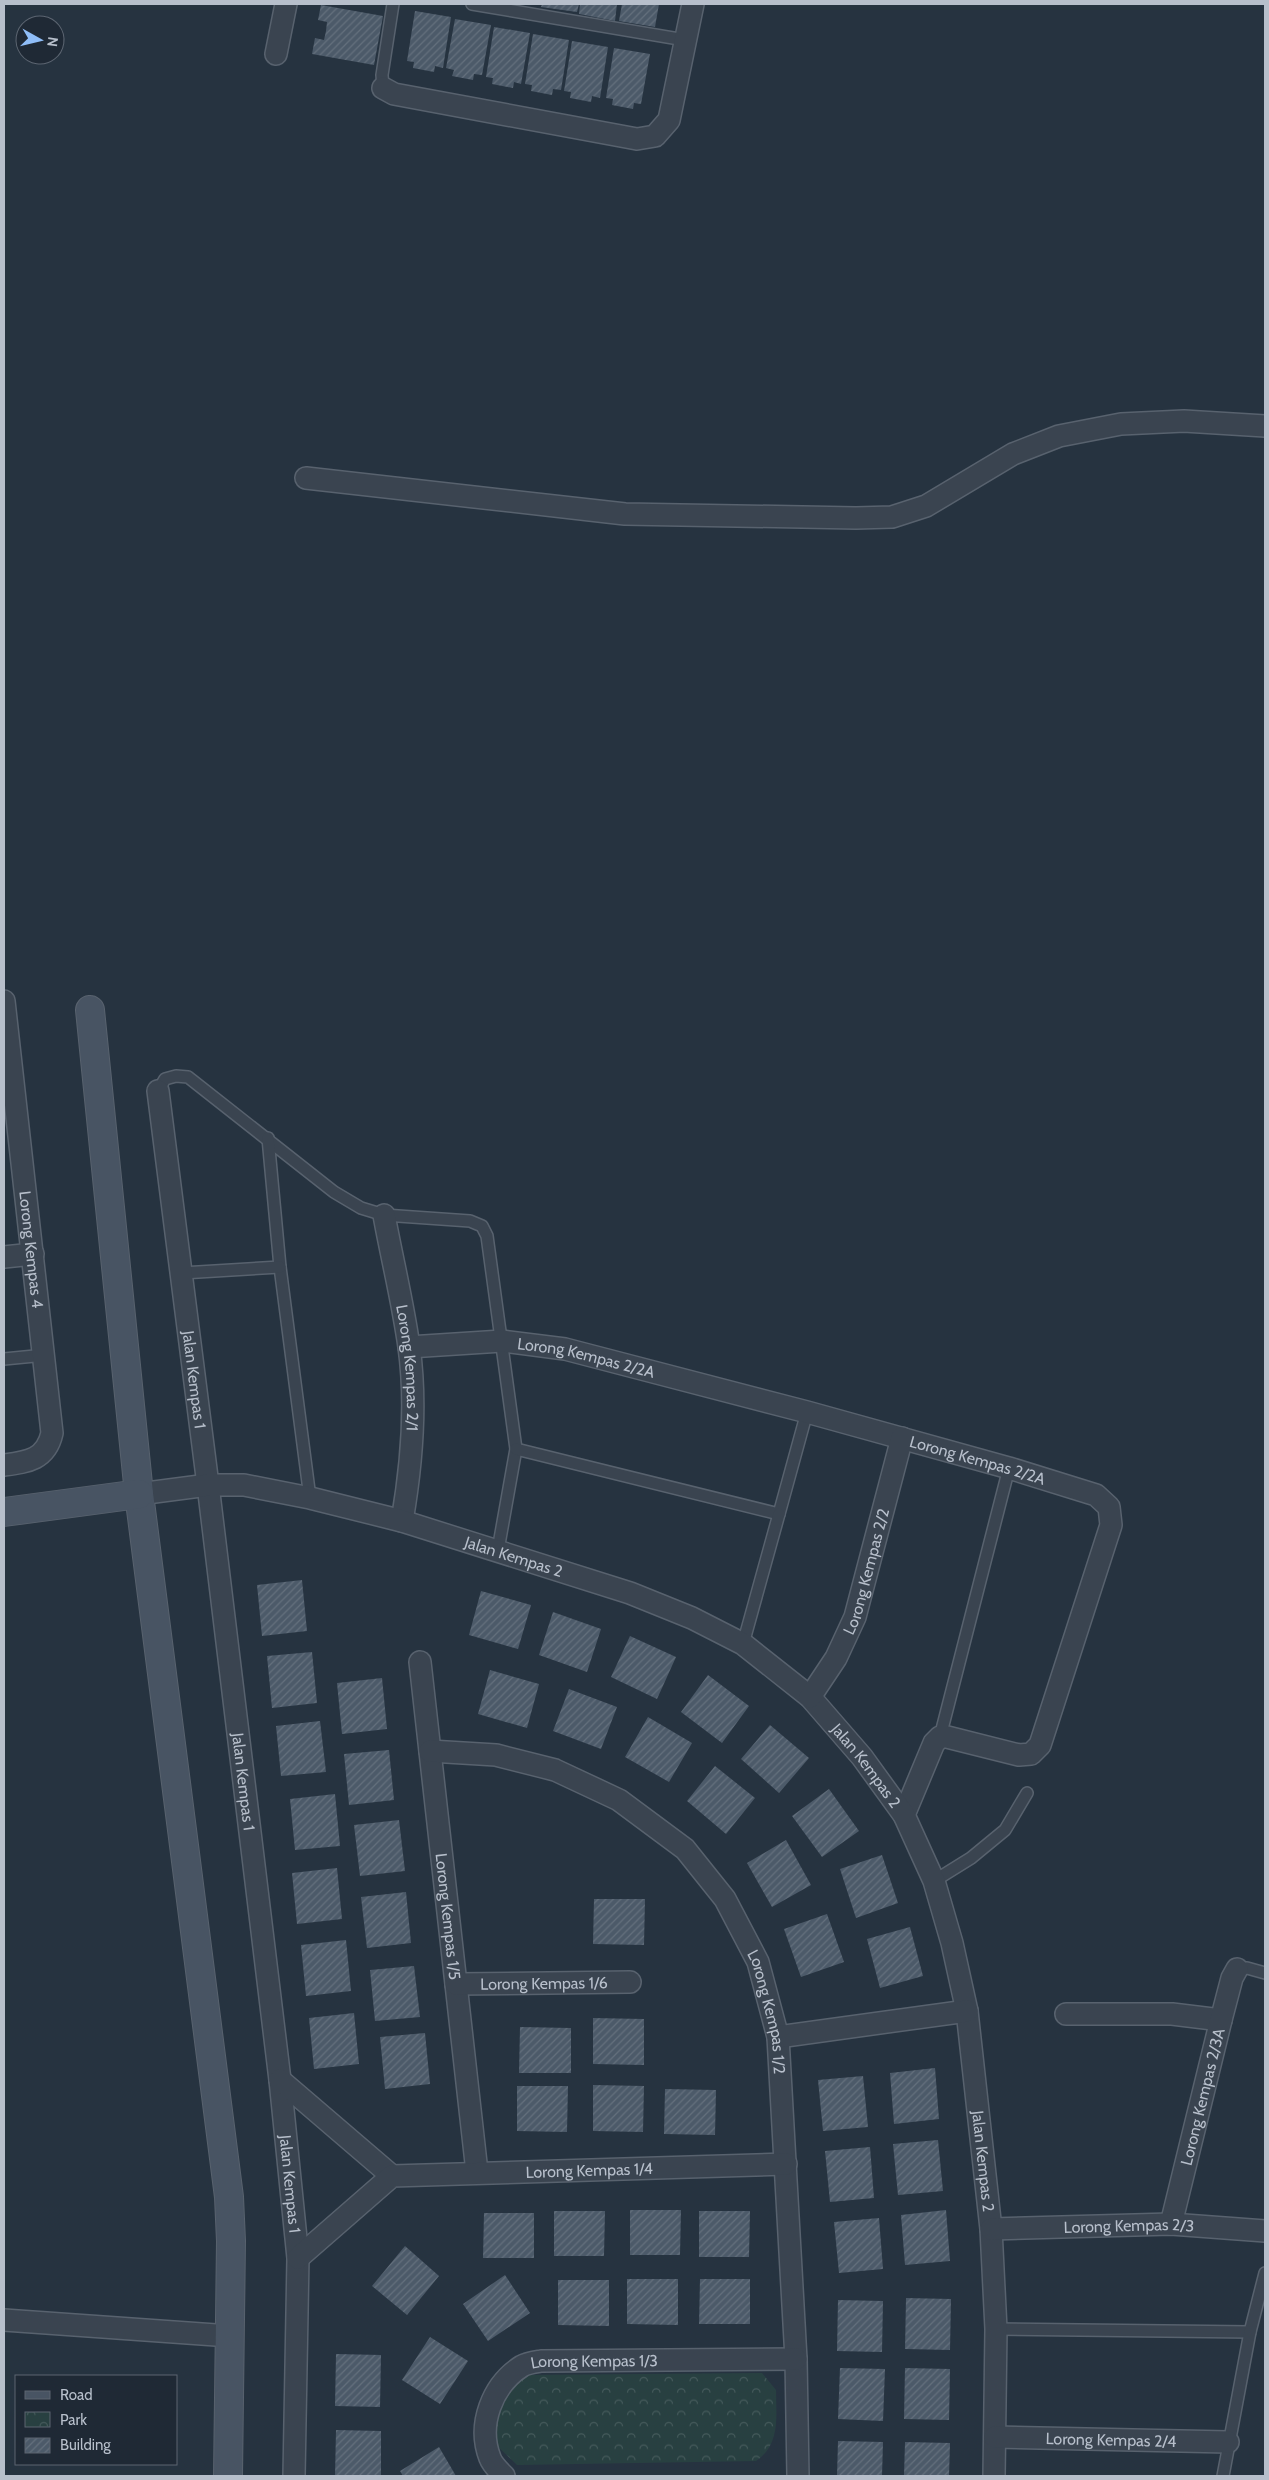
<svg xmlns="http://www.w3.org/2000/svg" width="1269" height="2480" viewBox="0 0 1269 2480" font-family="Cabin,sans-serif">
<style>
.park{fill:url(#park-crowns)}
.building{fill:url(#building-hatch)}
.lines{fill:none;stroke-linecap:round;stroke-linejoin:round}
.lane-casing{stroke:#58626e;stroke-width:14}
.street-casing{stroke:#58626e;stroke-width:24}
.secondary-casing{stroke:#58626e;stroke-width:30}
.lane{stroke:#3a4450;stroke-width:11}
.street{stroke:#3a4450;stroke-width:21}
.secondary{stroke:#485463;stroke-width:28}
.labels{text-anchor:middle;stroke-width:4.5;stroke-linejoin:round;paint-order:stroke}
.street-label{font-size:16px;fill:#b7bfcb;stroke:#1f2935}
</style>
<defs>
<pattern id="park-crowns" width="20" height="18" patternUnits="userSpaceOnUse" patternTransform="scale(1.25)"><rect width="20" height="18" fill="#284041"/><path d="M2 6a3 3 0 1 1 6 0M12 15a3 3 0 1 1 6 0" fill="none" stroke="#455a5b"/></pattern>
<pattern id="building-hatch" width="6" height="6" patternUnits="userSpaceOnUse" patternTransform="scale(1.25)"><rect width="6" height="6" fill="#4c5a69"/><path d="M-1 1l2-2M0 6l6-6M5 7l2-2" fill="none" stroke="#64707d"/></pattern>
</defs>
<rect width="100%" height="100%" fill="#263340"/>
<path class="park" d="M762 2373 776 2390C776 2416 781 2444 756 2461L517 2465 490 2439 493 2398 523 2375Z"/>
<g class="building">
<polygon points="542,4 579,4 577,12 541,7"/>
<polygon points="580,4 617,4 615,21 579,14"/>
<polygon points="622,4 659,4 655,27 619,21"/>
<polygon points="321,5 383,16 374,65 312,54 315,38 324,40 326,31 327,22 318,20"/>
<polygon points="415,11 451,17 443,68 435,66 434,72 413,68 414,62 407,61"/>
<polygon points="455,19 491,25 482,75 474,74 473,80 452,76 454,70 446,68"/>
<polygon points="494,27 530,33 521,84 514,82 513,88 492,84 493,78 486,77"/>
<polygon points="533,34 569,40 561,90 553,89 552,95 531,91 532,85 525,84"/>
<polygon points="572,41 608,47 600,98 592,96 591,102 570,98 571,92 564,91"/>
<polygon points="614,48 650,54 641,104 634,103 633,109 612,105 613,99 606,98"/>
<polygon points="302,1580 307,1631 262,1636 257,1585"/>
<polygon points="481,1591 531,1605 518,1649 469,1635"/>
<polygon points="553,1612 601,1629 587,1672 539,1655"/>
<polygon points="630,1636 676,1657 657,1699 611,1677"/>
<polygon points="312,1652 317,1703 272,1708 267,1656"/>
<polygon points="490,1670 539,1684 527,1728 478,1714"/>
<polygon points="708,1675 749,1706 722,1743 681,1712"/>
<polygon points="382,1678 387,1729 342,1734 337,1683"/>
<polygon points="569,1689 617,1707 601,1749 553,1731"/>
<polygon points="648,1717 692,1743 669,1782 625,1757"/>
<polygon points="320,1721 326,1772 281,1776 276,1726"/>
<polygon points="770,1725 809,1758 779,1793 741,1759"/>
<polygon points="389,1750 394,1800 349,1805 344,1754"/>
<polygon points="715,1766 755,1798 726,1834 687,1801"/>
<polygon points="829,1789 859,1831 822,1857 792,1816"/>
<polygon points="335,1794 340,1846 295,1850 290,1799"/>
<polygon points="399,1820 405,1871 360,1876 354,1825"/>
<polygon points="786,1840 811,1885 772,1907 747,1863"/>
<polygon points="882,1855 898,1903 856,1918 840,1869"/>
<polygon points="337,1868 342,1919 297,1924 292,1873"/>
<polygon points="406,1892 411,1943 367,1948 361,1897"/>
<polygon points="594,1899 645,1899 644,1945 593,1944"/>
<polygon points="827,1914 844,1962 801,1977 784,1929"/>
<polygon points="910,1927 923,1976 880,1988 867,1939"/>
<polygon points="346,1940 351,1991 306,1996 301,1945"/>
<polygon points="414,1966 420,2017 375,2021 370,1970"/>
<polygon points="354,2013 359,2064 314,2069 309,2018"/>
<polygon points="593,2018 644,2019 644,2065 593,2064"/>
<polygon points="520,2027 571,2028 571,2073 519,2073"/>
<polygon points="425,2033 430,2084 385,2089 380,2037"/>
<polygon points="935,2068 939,2119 894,2124 890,2073"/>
<polygon points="863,2076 868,2127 823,2131 818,2080"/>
<polygon points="593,2085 644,2086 643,2132 593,2131"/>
<polygon points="517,2086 568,2086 567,2132 517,2131"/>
<polygon points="665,2089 716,2090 715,2135 664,2134"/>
<polygon points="938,2140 943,2191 898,2195 893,2144"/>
<polygon points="870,2147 874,2198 830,2202 825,2151"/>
<polygon points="630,2210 681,2210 680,2255 630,2255"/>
<polygon points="946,2210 950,2261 905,2265 901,2215"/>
<polygon points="554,2211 605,2211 604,2256 554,2256"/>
<polygon points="699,2211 750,2211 749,2257 699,2257"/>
<polygon points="484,2213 534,2213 534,2258 483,2258"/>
<polygon points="879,2218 883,2269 839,2273 834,2222"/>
<polygon points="405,2246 439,2276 407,2315 372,2286"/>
<polygon points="505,2275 530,2313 488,2341 463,2304"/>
<polygon points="627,2279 678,2279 678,2325 627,2324"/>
<polygon points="700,2279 750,2279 750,2324 699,2324"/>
<polygon points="558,2280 609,2280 609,2326 558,2325"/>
<polygon points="906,2298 951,2299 950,2350 905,2349"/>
<polygon points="838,2300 883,2301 882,2352 837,2351"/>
<polygon points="430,2337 468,2361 440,2404 402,2380"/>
<polygon points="336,2354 381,2355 380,2407 335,2406"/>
<polygon points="840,2368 885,2369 883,2421 838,2419"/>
<polygon points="905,2368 950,2369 949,2420 904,2419"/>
<polygon points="336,2430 381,2431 381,2476 335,2476"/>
<polygon points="838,2441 883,2442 882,2476 837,2476"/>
<polygon points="905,2442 950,2443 949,2476 904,2476"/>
<polygon points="439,2447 456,2476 403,2476 400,2471"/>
</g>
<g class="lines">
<defs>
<g id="lane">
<polyline points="472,4 685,40"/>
<polyline points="383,88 382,75 393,4"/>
<polyline points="158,1091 165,1079 176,1076 188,1077 334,1192 361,1208 384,1215 470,1221 482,1226 487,1236 516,1449 498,1550"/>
<polyline points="268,1138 280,1267 310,1498"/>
<polyline points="182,1273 280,1267"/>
<polyline points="4,1359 45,1355"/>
<polyline points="516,1449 779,1514 807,1412"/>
<polyline points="743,1644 779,1514"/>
<polyline points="940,1737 1009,1468"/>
<polyline points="934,1881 971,1858 1005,1830 1027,1793"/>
<polyline points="1237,1969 1247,1968 1265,1973"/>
<polyline points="996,2329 1250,2332"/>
<polyline points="1223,2476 1250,2332 1265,2273"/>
</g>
<g id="street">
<polyline points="276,54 286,4"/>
<polyline points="383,88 394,94 637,139 655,136 669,120 693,4"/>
<polyline points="306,478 625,514 856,518 892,517 926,506 1013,454 1059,436 1121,424 1184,421 1265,426"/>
<path id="s1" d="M4 1001 52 1433C46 1460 27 1462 4 1465"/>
<path id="s2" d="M158 1091 208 1485 280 2080 298 2258 294 2476"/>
<path id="s3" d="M384 1215C392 1259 403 1303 409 1347 417 1405 412 1463 402 1521"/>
<polyline points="4,1257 33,1254"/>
<path id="s4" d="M409 1347 502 1341 565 1349 807 1412 1009 1468 1096 1495 1109 1507 1111 1525 1040 1745 1031 1754 1019 1755 947 1737H940L934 1743 904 1815"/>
<path id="s5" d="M139 1494 208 1485H244L310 1498 402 1521 630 1593 692 1618 743 1644 810 1697 862 1757 904 1815 934 1881 952 1943 967 2011 991 2229 996 2329 994 2476"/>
<path id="s6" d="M420 1662 477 2172"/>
<path id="s7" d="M810 1697 836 1658 855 1617 902 1438"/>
<path id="s8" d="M430 1751 496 1755 555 1770 619 1800 685 1849 725 1899 758 1962 778 2037 796 2359 798 2476"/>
<path id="s9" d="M456 1984 630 1982"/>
<polyline points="1066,2014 1172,2014 1221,2020"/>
<polyline points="778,2037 967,2011"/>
<polyline points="280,2080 392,2176"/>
<path id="s10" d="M1171 2224 1221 2020 1232 1978 1237 1969"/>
<path id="s11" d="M991 2229 1171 2224 1265 2231"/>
<path id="s12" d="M298 2258 392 2176 786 2164"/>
<polyline points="4,2320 230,2336"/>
<path id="s13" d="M995 2437 1228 2442"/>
<path id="s14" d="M504 2476C499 2471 492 2464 490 2458 477 2425 492 2385 522 2366 527 2363 535 2362 541 2361L796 2359"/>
</g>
<g id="secondary">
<polyline points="90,1010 139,1494 229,2197 231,2241 228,2476"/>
<polyline points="4,1512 139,1494"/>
</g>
</defs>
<use href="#lane" class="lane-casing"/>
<use href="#street" class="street-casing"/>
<use href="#secondary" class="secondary-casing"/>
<use href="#lane" class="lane"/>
<use href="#street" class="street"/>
<use href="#secondary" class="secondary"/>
</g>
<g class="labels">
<g class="street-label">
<text dy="6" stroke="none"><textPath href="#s1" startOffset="250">Lorong Kempas 4</textPath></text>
<text dy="6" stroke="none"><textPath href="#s4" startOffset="179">Lorong Kempas 2/2A</textPath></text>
<text dy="6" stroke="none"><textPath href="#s3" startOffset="155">Lorong Kempas 2/1</textPath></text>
<text dy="6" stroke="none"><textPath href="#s2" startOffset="291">Jalan Kempas 1</textPath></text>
<text dy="6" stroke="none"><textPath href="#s4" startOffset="584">Lorong Kempas 2/2A</textPath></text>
<text dy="6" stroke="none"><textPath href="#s5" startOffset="385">Jalan Kempas 2</textPath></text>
<text dy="6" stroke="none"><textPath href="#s7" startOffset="139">Lorong Kempas 2/2</textPath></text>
<text dy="6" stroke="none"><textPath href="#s5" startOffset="805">Jalan Kempas 2</textPath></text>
<text dy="6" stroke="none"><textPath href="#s2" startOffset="696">Jalan Kempas 1</textPath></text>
<text dy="6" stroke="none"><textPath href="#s6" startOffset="256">Lorong Kempas 1/5</textPath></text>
<text dy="6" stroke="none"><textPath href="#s9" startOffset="88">Lorong Kempas 1/6</textPath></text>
<text dy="6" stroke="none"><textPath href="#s8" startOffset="466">Lorong Kempas 1/2</textPath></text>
<text dy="6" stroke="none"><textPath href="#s10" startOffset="131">Lorong Kempas 2/3A</textPath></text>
<text dy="6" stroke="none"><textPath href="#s5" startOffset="1225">Jalan Kempas 2</textPath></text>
<text dy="6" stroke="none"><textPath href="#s12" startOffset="322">Lorong Kempas 1/4</textPath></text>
<text dy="6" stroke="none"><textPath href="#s2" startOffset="1101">Jalan Kempas 1</textPath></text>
<text dy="6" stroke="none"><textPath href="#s11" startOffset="138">Lorong Kempas 2/3</textPath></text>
<text dy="6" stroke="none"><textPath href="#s14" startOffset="201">Lorong Kempas 1/3</textPath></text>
<text dy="6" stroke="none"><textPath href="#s13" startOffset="116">Lorong Kempas 2/4</textPath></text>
</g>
</g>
<rect width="1269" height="2480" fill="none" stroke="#b7bfcb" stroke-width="10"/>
<rect x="15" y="2375" width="162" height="90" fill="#1f2935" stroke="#5c6571"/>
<rect x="25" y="2391" width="25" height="8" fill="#485463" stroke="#5c6571"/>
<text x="60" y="2400" font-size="15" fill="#b7bfcb">Road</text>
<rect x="25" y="2412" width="25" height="15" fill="url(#park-crowns)" stroke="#5c6571"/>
<text x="60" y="2425" font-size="15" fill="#b7bfcb">Park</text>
<rect x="25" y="2438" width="25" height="15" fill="url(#building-hatch)" stroke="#5c6571"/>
<text x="60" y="2450" font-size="15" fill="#b7bfcb">Building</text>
<g transform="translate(40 40) rotate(98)"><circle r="24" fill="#1f2935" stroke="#5c6571"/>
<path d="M0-4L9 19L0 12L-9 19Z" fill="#8fbdf7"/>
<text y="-8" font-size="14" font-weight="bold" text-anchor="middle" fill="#b7bfcb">N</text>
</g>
</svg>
